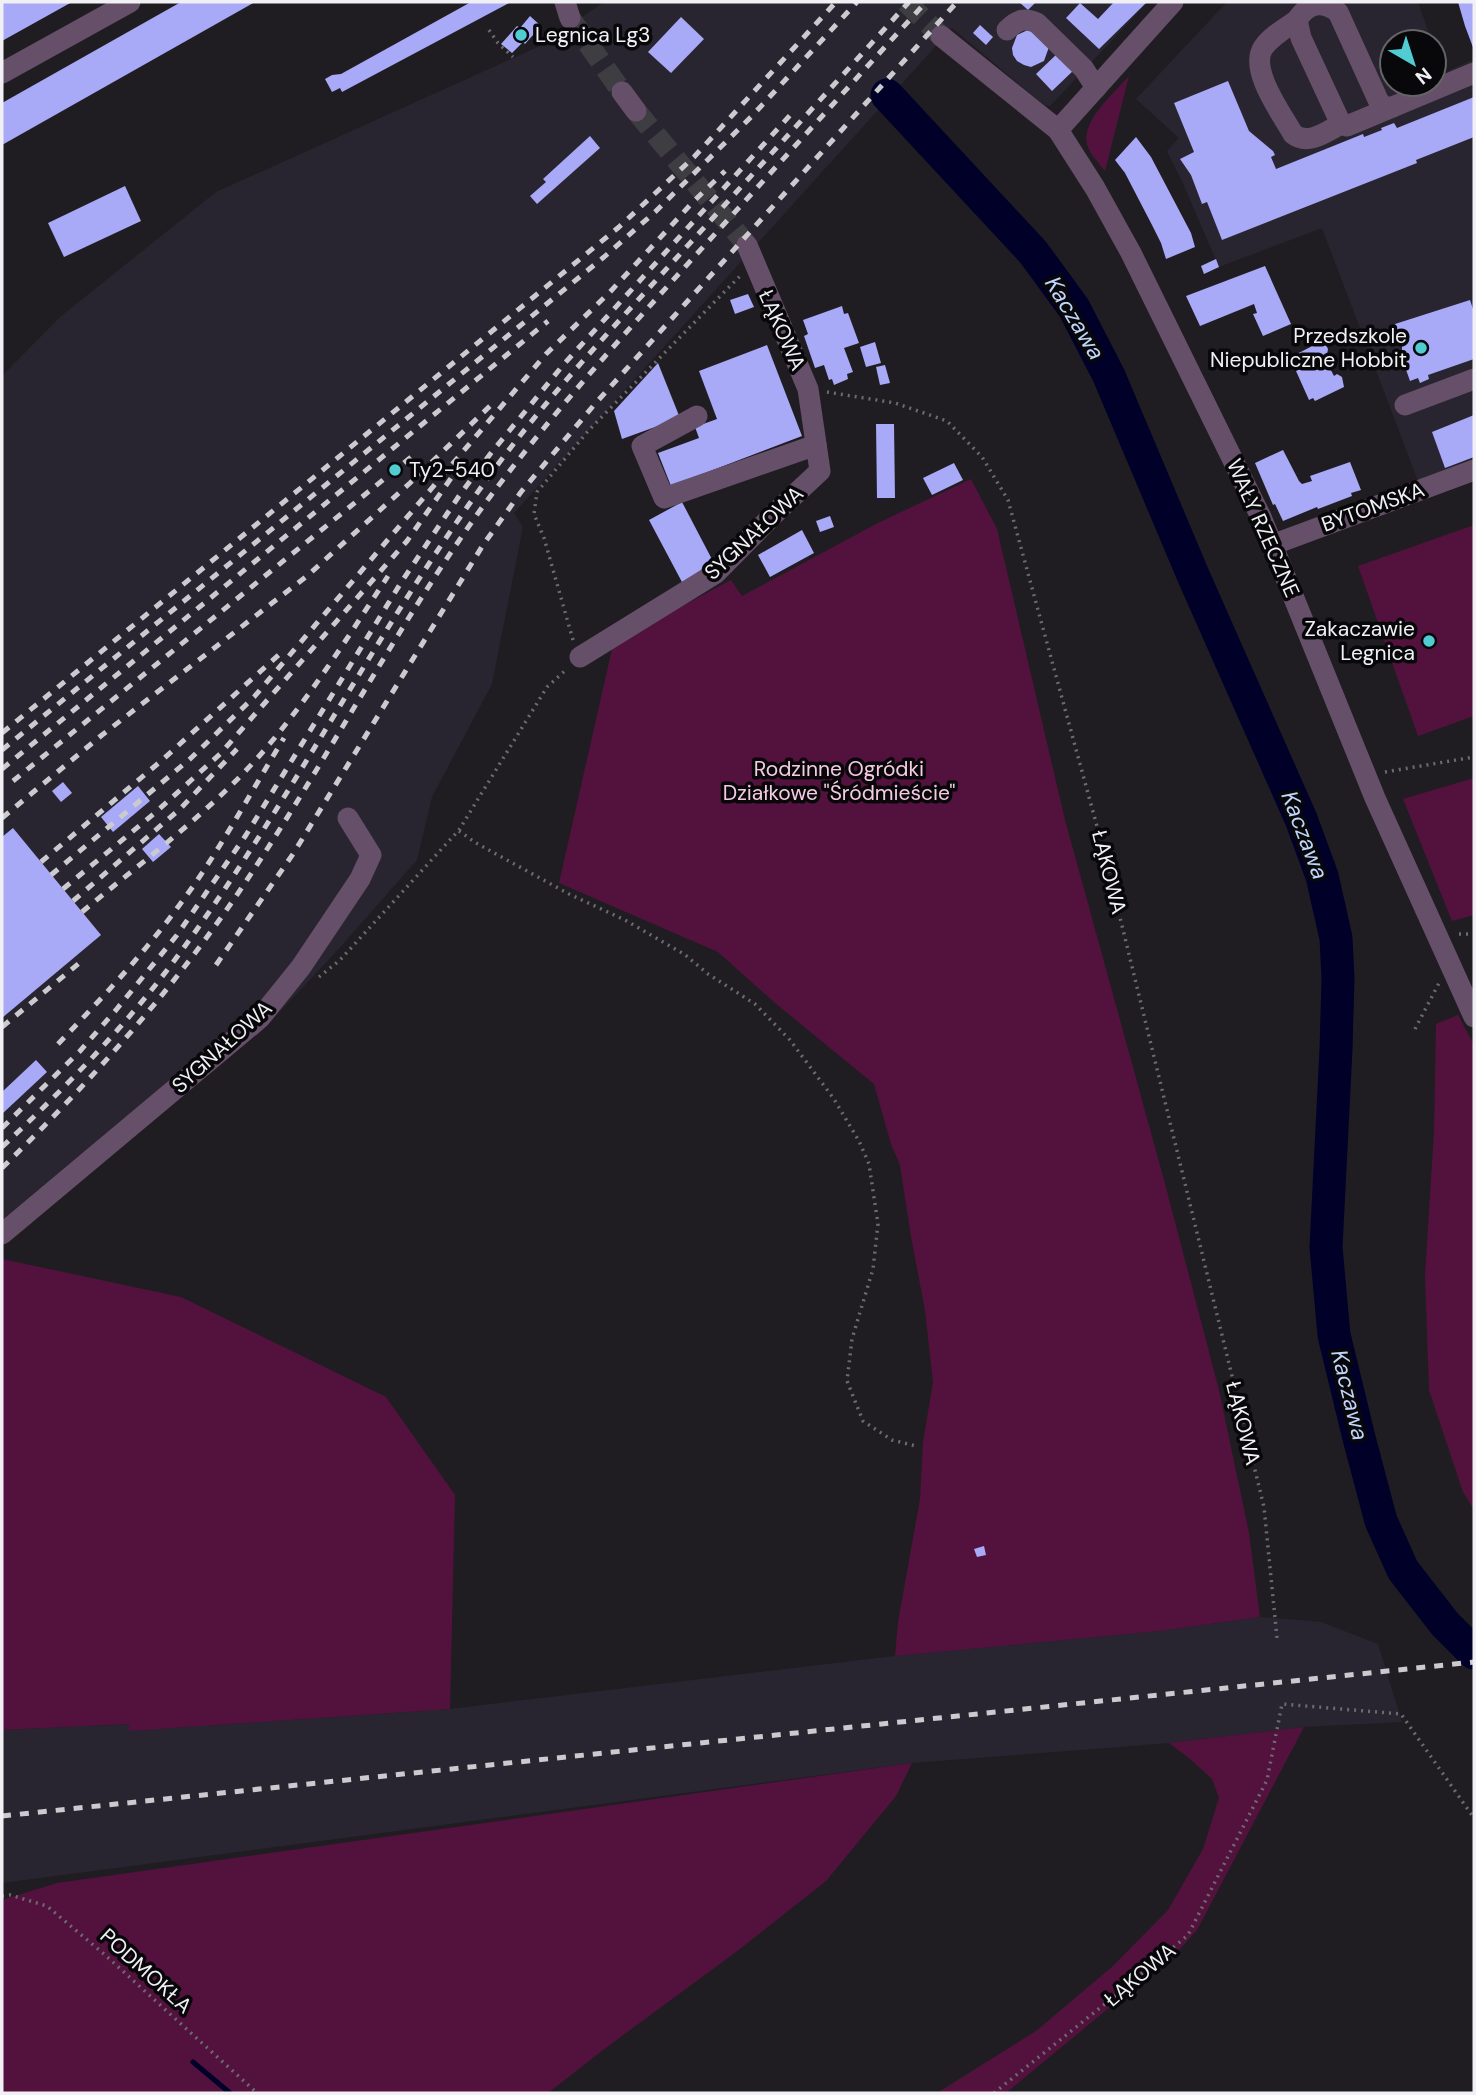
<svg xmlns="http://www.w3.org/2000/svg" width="1476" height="2095" viewBox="0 0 1476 2095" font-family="'DM Sans',sans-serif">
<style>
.built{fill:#292530}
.green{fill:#53123d}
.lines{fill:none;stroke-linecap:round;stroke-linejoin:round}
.stream{stroke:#000029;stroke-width:5}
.river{stroke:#000029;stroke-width:33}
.building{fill:#a8a9f7}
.minor-tunnel{stroke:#3e3d42;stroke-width:21;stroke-dasharray:21 10;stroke-linecap:butt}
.path{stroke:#6c6b6f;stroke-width:3.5;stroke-dasharray:2 5;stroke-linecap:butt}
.minor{stroke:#664f68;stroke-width:21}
.rail{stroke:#cbcace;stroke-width:5;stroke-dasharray:9 9;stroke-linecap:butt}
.poi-dot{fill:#51ccd3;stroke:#08070a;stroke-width:2.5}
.labels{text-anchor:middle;stroke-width:7;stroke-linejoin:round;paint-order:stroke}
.poi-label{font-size:21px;fill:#f1f0f4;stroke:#08070a;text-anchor:start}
.street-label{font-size:21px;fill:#f1f0f4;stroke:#08070a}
.park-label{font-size:21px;fill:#f5cbe2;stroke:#08070a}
.water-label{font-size:23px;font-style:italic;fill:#c0d5fa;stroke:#08070a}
</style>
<rect width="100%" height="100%" fill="#1f1d22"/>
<g class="built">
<polygon points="604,2 1148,2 1050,106 1044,105 952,28 514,513 523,527 492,684 432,797 417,860 335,953 257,1036 238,1024 2,1220 2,376 60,317 216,192 540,46"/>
<polygon points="1227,2 1418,2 1432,42 1392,42 1392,84 1434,84 1434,47 1443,73 1474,59 1474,460 1418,481 1322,228 1219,267 1181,179 1167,151 1179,138 1136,99"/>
<polygon points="1260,1617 1321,1622 1378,1644 1402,1722 1304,1727 1169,1743 912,1763 2,1883 2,1730 129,1724 129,1731 450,1709 895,1656 1160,1631"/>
</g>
<g class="green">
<path d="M1129 76 1105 171C1099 163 1089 153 1087 144 1081 121 1115 92 1129 76Z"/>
<polygon points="971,479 997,529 1065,820 1164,1180 1219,1390 1249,1533 1260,1617 1160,1631 895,1656 898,1622 920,1499 923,1442 933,1382 925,1310 911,1237 900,1165 891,1144 874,1084 775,1003 718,952 559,883 612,649 654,621 731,580 742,596 878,523"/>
<polygon points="1474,525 1474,716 1418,736 1358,566"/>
<polygon points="1474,778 1474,915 1452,921 1403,799"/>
<polygon points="1458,1015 1474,1045 1474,1510 1463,1492 1429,1390 1425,1275 1434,1132 1436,1024"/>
<polygon points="2,1259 181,1297 386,1397 455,1495 450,1709 129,1731 129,1724 2,1730"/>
<polygon points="1304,1727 1197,1930 1180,1949 1006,2093 937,2093 1036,2031 1113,1966 1168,1910 1203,1849 1219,1798 1212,1779 1189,1758 1169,1743"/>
<polygon points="912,1763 896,1796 826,1881 736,1952 607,2047 548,2093 2,2093 2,1900 57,1883"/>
</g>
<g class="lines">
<polyline class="stream" points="193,2062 230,2093"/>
<polyline class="river" points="887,95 1033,252 1074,308 1109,376 1193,575 1301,819 1322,876 1336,938 1338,979 1336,1049 1326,1247 1334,1335 1359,1438 1381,1521 1403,1570 1445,1624 1474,1653"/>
</g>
<g class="building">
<polygon points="2,2 72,2 2,41"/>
<polygon points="181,2 255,2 2,145 2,103"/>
<polygon points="471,2 511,2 342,92 340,88 332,92 325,79 332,75 341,74"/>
<polygon points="1019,2 1036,2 1028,10"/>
<polygon points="1114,2 1147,2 1099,49 1066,18 1080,3 1098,19"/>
<polygon points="1458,2 1474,2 1474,50 1465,26"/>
<polygon points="530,16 541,26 525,44 523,42 512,53 501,44 517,26 520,28"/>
<polygon points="681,17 704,39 671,73 648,52"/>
<polygon points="980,25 993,37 986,45 973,33"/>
<polygon points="1030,29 1049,47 1044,61 1031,67 1024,65 1017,61 1013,55 1012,48 1017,35"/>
<polygon points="1060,51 1076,68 1052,91 1036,74"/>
<polygon points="1228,81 1249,131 1273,151 1275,155 1271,157 1276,169 1363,134 1364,137 1382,130 1381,128 1394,123 1397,128 1474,97 1474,137 1416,160 1417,163 1222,240 1207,202 1202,204 1191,175 1180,159 1194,152 1174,103"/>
<polygon points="590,136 600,148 537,204 530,196 546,182 543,179"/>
<polygon points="1136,137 1151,157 1191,233 1195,247 1166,259 1161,243 1152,225 1125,173 1115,160"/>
<polygon points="125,186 141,221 64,257 48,223"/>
<polygon points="1216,259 1219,267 1204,274 1201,266"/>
<polygon points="1265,266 1291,324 1263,336 1253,314 1257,313 1254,304 1200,326 1186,296"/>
<polygon points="748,294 754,307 735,314 730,300"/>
<polygon points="1470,300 1474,312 1474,359 1428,375 1429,379 1420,383 1418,378 1410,381 1402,358 1402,346 1395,324"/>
<polygon points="842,306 844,314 848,313 859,343 844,348 853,372 847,374 848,379 834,385 832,379 829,380 824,365 815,368 804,336 808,334 803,320"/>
<polygon points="875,342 881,363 866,367 860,347"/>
<polygon points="1318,343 1322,343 1326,345 1328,349 1327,355 1324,357 1334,376 1337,374 1342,377 1344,387 1315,401 1313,398 1309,400 1296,371 1299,369 1293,356"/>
<polygon points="767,345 802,436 671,486 658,453 699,438 695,427 717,419 699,371"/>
<polygon points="658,363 680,418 622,439 614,411"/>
<polygon points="885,365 890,383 880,385 876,367"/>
<polygon points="1474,415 1474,457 1445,468 1432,432"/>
<polygon points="876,424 894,424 895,498 877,498"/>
<polygon points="1283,450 1299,481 1302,484 1312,481 1310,476 1350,462 1361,490 1351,493 1352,496 1318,509 1317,507 1283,521 1275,504 1273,505 1255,463"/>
<polygon points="954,463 963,480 932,495 923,478"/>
<polygon points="682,502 716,567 683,584 649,520"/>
<polygon points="830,516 834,527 820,532 816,521"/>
<polygon points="802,530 814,553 770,577 758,555"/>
<polygon points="63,782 72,793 61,802 52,791"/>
<polygon points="138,786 150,801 113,832 101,817"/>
<polygon points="13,828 101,935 2,1018 2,837"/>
<polygon points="159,834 171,847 153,862 142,849"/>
<polygon points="36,1060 47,1072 2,1114 2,1092"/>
<polygon points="984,1546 986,1555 977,1557 974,1549"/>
</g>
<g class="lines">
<g class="minor-tunnel">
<polyline points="906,2 941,36"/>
<polyline points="570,18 622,92"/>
<polyline points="636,111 747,245"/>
</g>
<g class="path">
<polyline points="489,30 498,43 513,57"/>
<polyline points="827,392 895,403 947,421 982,457 1008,500 1104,852 1264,1507 1277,1638"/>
<polyline points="573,640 544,538 534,514 537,492 589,430 740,276"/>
<polyline points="1385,772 1474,757"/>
<polyline points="459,831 476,843 569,894 625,920 684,954 708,974 755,1004 790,1040 834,1099 859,1141 869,1164 878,1224 873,1269 852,1339 847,1381 863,1421 892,1440 916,1446"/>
<polyline points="1459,934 1474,934"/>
<polyline points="319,977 340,960 459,830 547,687 567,669"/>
<polyline points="1415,1029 1439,983"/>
<polyline points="2,1896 10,1895 47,1906 104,1954 257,2093"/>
<polyline points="994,2093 1116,1995 1188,1935 1267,1780 1282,1704 1401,1714 1474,1818"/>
</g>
<g class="minor">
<polyline points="565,2 570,18"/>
<path d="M1297 20C1286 28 1271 36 1263 48 1249 70 1282 114 1293 134 1308 146 1326 132 1341 124"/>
<path d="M1007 30C1017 20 1024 17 1037 23L1084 69 1096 88"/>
<polyline points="941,36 1058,130 1095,188 1131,253 1261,517 1375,798 1474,1017"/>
<polyline points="2,73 130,2"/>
<polyline points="622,92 636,111"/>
<path d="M1393 107H1385L1379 102 1338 12C1321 0 1308 3 1297 20L1301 38 1341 124 1347 126 1474 73"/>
<polyline points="1058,130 1173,2"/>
<polyline points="1405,405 1474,379"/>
<polyline points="697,416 642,446 664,498 816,445"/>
<polyline points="1272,545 1474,470"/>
<polyline points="580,657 716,573 773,515 820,471 808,389 747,245"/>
<polyline points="2,1234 260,1018 301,967 360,879 371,855 348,818"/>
</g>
<g class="rail">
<polyline points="2,733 619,227 694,157 836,2"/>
<polyline points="2,750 604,257 655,212 752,116 857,2"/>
<polyline points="2,769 548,321"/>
<polyline points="13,781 416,453"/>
<polyline points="2,818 102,735 307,576 410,483 491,405"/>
<polyline points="41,862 161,761 283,651"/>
<polyline points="51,875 190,759 254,697 546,354 610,292 693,202 725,171"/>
<polyline points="63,889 156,812 220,754 407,541 454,474"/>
<polyline points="73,901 180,809 237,749"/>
<path d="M82 912C143 861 209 813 261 754 309 699 348 637 388 576"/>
<polyline points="216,965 293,854 483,545 521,492 594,405 957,2"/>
<polyline points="2,1027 83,960"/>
<path d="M58 1044C100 1000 142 956 178 907 218 854 249 795 284 738"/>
<polyline points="2,1128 80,1051 116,1010 177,935 246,835 402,581 459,496 491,453 564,364 793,112"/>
<path d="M2 1147C68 1085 132 1020 185 946 293 797 377 631 485 482 541 404 607 334 671 264 751 176 830 89 909 2"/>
<path d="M2 1168C86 1086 165 999 232 902 320 774 391 635 481 509 549 416 627 331 704 246 778 165 852 83 926 2"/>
<polyline points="2,1816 1474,1662"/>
</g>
</g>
<g class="poi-dot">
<circle cx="521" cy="35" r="7"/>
<circle cx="1421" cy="348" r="7"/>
<circle cx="395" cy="470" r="7"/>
<circle cx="1429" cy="641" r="7"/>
</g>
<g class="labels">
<g class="poi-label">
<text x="535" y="42">Legnica Lg3</text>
<text x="1407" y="343" text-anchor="end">Przedszkole<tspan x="1407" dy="24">Niepubliczne Hobbit</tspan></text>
<text x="409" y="477">Ty2-540</text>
<text x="1415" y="636" text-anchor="end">Zakaczawie<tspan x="1415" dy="24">Legnica</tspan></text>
</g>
<g class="street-label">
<text transform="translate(782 330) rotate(66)" y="7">ŁĄKOWA</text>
<text transform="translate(1373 507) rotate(-20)" y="7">BYTOMSKA</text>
<text transform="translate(1263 528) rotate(66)" y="7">WAŁY RZECZNE</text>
<text transform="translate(754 533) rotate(-43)" y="7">SYGNAŁOWA</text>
<text transform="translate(1109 872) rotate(76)" y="7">ŁĄKOWA</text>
<text transform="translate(222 1047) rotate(-42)" y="7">SYGNAŁOWA</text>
<text transform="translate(1243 1423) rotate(76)" y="7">ŁĄKOWA</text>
<text transform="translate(146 1971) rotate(42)" y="7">PODMOKŁA</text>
<text transform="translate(1140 1975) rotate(-40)" y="7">ŁĄKOWA</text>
</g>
<g class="park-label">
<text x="839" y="776">Rodzinne Ogródki<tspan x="839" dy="24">Działkowe "Śródmieście"</tspan></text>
</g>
<g class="water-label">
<text transform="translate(1075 318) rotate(59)" y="8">Kaczawa</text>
<text transform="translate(1305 835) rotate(69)" y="8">Kaczawa</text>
<text transform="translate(1350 1395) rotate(76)" y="8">Kaczawa</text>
</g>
</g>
<rect width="1476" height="2095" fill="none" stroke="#f1f0f4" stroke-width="7"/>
<g transform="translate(1413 63) rotate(141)"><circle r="33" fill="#08070a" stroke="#656468" stroke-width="2"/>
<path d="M0-5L12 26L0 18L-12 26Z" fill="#51ccd3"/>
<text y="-10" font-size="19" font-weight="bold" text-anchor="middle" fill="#f1f0f4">N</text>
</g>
</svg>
